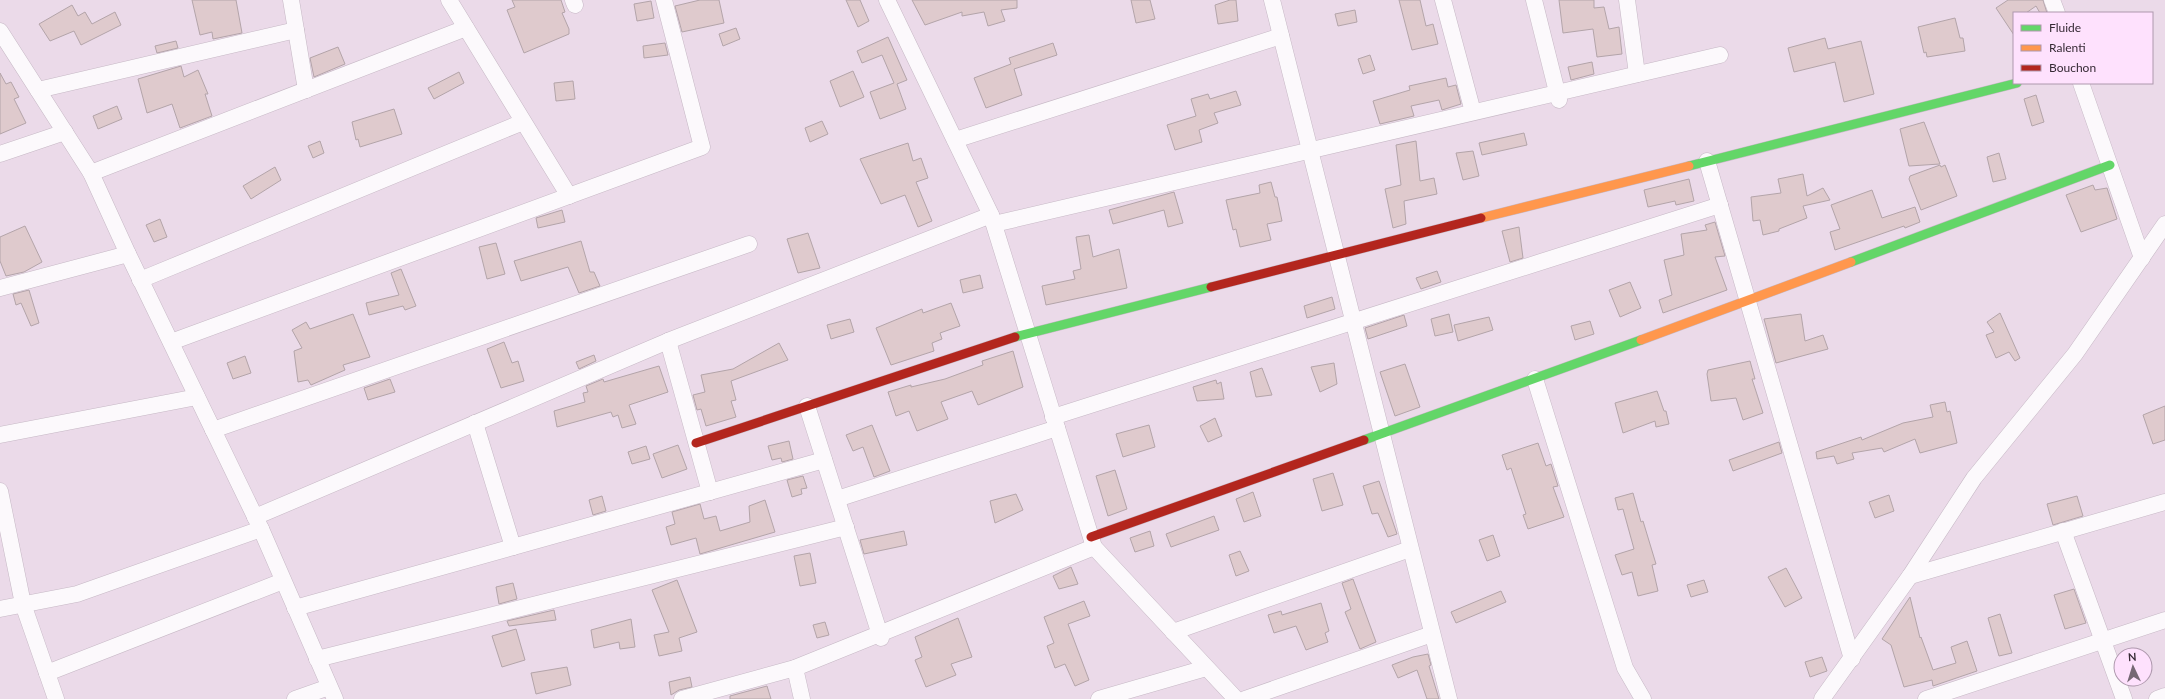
<svg xmlns="http://www.w3.org/2000/svg" width="2165" height="699" viewBox="0 0 2165 699" font-family="Lato,sans-serif">
<style>
.building{fill:#dfcacd;stroke:#b3a4a9}
.lines{fill:none;stroke-linecap:round;stroke-linejoin:round}
.street-casing{stroke:#c6b8c5;stroke-width:17}
.fast-casing{stroke:#c6b8c5;stroke-width:10}
.slow-casing{stroke:#c6b8c5;stroke-width:10}
.jam-casing{stroke:#c6b8c5;stroke-width:10}
.street{stroke:#fcf9fc;stroke-width:16}
.fast{stroke:#63d668;stroke-width:9}
.slow{stroke:#ff974d;stroke-width:9}
.jam{stroke:#b3261e;stroke-width:9}
</style>
<rect width="100%" height="100%" fill="#ebdae9"/>
<g class="building">
<polygon points="192,0 236,0 242,33 213,39 212,32 200,35"/>
<polygon points="512,0 561,0 565,12 562,13 569,29 569,34 524,53 507,10 515,7"/>
<polygon points="700,0 719,0 724,23 682,32 675,6"/>
<polygon points="846,0 860,0 869,21 858,27"/>
<polygon points="912,0 1017,0 1017,8 1001,10 1005,21 988,26 984,12 962,16 962,12 925,25"/>
<polygon points="1131,0 1150,0 1155,19 1136,23"/>
<polygon points="1230,0 1236,0 1238,21 1218,24 1215,5"/>
<polygon points="1399,0 1420,0 1426,26 1433,24 1438,44 1412,50"/>
<polygon points="1559,0 1594,0 1594,8 1604,7 1609,29 1619,27 1622,54 1597,57 1593,29 1563,33"/>
<polygon points="2008,0 2043,0 2047,13 2040,13 2036,6 2026,13 2014,13 2014,35 1996,8"/>
<polygon points="651,1 654,18 637,21 634,4"/>
<polygon points="72,5 78,16 85,12 92,24 115,12 121,25 81,45 74,31 50,41 39,24"/>
<polygon points="1355,10 1357,22 1338,26 1335,14"/>
<polygon points="1955,18 1960,38 1963,38 1965,51 1927,57 1926,52 1924,53 1918,27"/>
<polygon points="736,28 740,39 723,46 719,34"/>
<polygon points="888,37 907,80 897,84 906,109 880,119 870,92 894,83 882,55 862,63 857,51"/>
<polygon points="1825,38 1828,49 1861,41 1874,94 1844,102 1835,62 1794,72 1788,48"/>
<polygon points="176,41 178,48 157,53 155,46"/>
<polygon points="665,43 668,55 644,58 643,46"/>
<polygon points="1053,43 1057,55 1014,69 1022,95 986,108 974,78 1011,64 1009,58"/>
<polygon points="338,47 345,64 314,77 310,58"/>
<polygon points="1370,55 1375,70 1363,74 1358,59"/>
<polygon points="1592,62 1594,74 1571,80 1568,67"/>
<polygon points="181,66 184,77 198,70 208,94 205,94 212,116 180,128 172,104 147,113 138,79"/>
<polygon points="853,71 864,97 840,107 830,81"/>
<polygon points="459,72 464,83 434,99 428,88"/>
<polygon points="0,73 6,84 11,82 19,97 14,99 26,123 0,134"/>
<polygon points="1446,78 1448,87 1456,85 1461,104 1442,110 1439,100 1411,106 1414,116 1380,124 1373,101 1410,90 1409,86"/>
<polygon points="573,81 575,99 556,101 554,83"/>
<polygon points="1236,91 1241,105 1214,113 1218,123 1199,130 1202,142 1175,150 1167,125 1196,116 1191,99 1208,94 1210,99"/>
<polygon points="2036,95 2044,122 2032,126 2024,99"/>
<polygon points="117,106 122,119 98,129 93,116"/>
<polygon points="394,109 402,134 360,147 358,139 356,140 352,122"/>
<polygon points="822,121 828,134 810,142 805,128"/>
<polygon points="1924,122 1940,164 1909,166 1900,129"/>
<polygon points="1524,133 1527,145 1482,155 1479,143"/>
<polygon points="320,141 324,153 313,158 308,146"/>
<polygon points="1416,141 1420,181 1434,178 1437,194 1404,201 1406,224 1393,228 1385,189 1401,185 1396,145"/>
<polygon points="908,143 913,161 921,158 928,178 916,182 932,221 918,227 905,195 881,204 860,159"/>
<polygon points="1473,151 1479,176 1463,180 1456,153"/>
<polygon points="1999,153 2006,179 1993,182 1987,157"/>
<polygon points="1940,165 1941,167 1945,165 1957,196 1921,210 1909,179 1910,176"/>
<polygon points="275,167 281,180 251,199 243,186"/>
<polygon points="1803,174 1807,196 1823,188 1830,200 1803,206 1807,218 1779,229 1779,231 1763,235 1760,220 1753,221 1751,197 1781,193 1778,179"/>
<polygon points="1689,179 1694,201 1676,205 1675,201 1648,207 1644,190"/>
<polygon points="1271,182 1275,197 1277,197 1282,221 1267,224 1271,240 1240,247 1236,229 1233,230 1226,200 1260,193 1259,185"/>
<polygon points="2093,185 2095,190 2107,188 2117,219 2081,232 2066,195"/>
<polygon points="1872,190 1882,218 1915,207 1920,222 1905,228 1904,226 1835,250 1830,232 1840,229 1831,205"/>
<polygon points="1174,192 1183,223 1168,227 1164,210 1113,224 1109,210"/>
<polygon points="562,210 565,222 538,228 536,218"/>
<polygon points="160,219 167,237 154,242 146,225"/>
<polygon points="1715,222 1725,256 1715,257 1727,290 1663,313 1659,300 1672,295 1664,260 1684,255 1681,234 1707,230 1705,225"/>
<polygon points="25,226 42,262 24,272 6,276 0,261 0,237"/>
<polygon points="1519,227 1523,258 1510,262 1502,231"/>
<polygon points="808,233 820,268 798,273 787,239"/>
<polygon points="1089,235 1093,257 1119,249 1127,288 1046,305 1042,286 1075,279 1073,271 1081,269 1076,237"/>
<polygon points="581,241 590,272 594,272 600,286 579,293 568,267 521,281 514,261"/>
<polygon points="496,243 505,274 487,279 479,247"/>
<polygon points="401,269 416,306 405,310 403,306 369,315 366,303 399,295 391,273"/>
<polygon points="1437,271 1441,282 1421,289 1416,278"/>
<polygon points="980,275 983,288 963,293 960,280"/>
<polygon points="1630,282 1641,308 1620,317 1609,290"/>
<polygon points="29,290 39,323 31,326 21,303 16,305 13,294"/>
<polygon points="1332,297 1335,309 1307,318 1304,306"/>
<polygon points="951,303 960,326 940,333 942,339 932,343 934,351 891,365 876,328 922,309 923,313"/>
<polygon points="2000,313 2020,358 2015,361 2009,352 1996,358 1986,335 1994,332 1987,322"/>
<polygon points="353,314 370,357 343,365 345,370 311,385 308,380 298,382 294,351 302,348 292,330 306,322 310,329"/>
<polygon points="1449,314 1453,332 1435,336 1431,319"/>
<polygon points="1801,314 1805,341 1823,335 1828,349 1776,363 1764,319"/>
<polygon points="1404,315 1407,326 1368,339 1365,328"/>
<polygon points="1489,317 1493,330 1458,341 1454,325"/>
<polygon points="850,319 854,332 831,339 827,325"/>
<polygon points="1590,321 1594,334 1575,340 1571,326"/>
<polygon points="504,342 512,363 518,361 524,381 501,388 487,349"/>
<polygon points="779,343 788,360 731,381 736,400 731,401 736,417 706,426 701,409 697,410 693,395 705,392 701,375 733,369"/>
<polygon points="1013,351 1023,387 978,405 972,391 941,402 948,419 917,431 909,411 896,416 888,392 911,385 911,387 945,379 983,365 982,361"/>
<polygon points="594,355 596,361 579,369 576,362"/>
<polygon points="245,356 251,373 233,379 227,363"/>
<polygon points="1750,361 1755,379 1752,379 1763,413 1743,420 1736,398 1711,401 1707,374 1708,370"/>
<polygon points="1334,363 1337,384 1320,392 1311,367"/>
<polygon points="1405,364 1420,407 1395,416 1380,372"/>
<polygon points="659,366 668,392 629,405 636,424 622,428 618,415 613,417 611,412 557,427 554,411 585,402 583,393 588,392 586,386 603,379 604,382"/>
<polygon points="1262,368 1272,395 1256,397 1250,372"/>
<polygon points="390,379 395,392 368,400 364,388"/>
<polygon points="1216,380 1217,384 1221,382 1224,399 1197,401 1193,387"/>
<polygon points="1657,391 1664,411 1666,411 1669,424 1656,427 1655,421 1623,433 1615,403"/>
<polygon points="1945,402 1947,412 1950,411 1957,443 1920,453 1915,439 1884,452 1882,448 1852,453 1854,459 1837,464 1834,456 1817,459 1816,452 1861,437 1862,440 1903,423 1933,417 1930,405"/>
<polygon points="2165,406 2165,440 2153,444 2143,415"/>
<polygon points="1215,418 1222,436 1208,442 1200,426"/>
<polygon points="872,425 890,471 874,477 863,447 853,451 846,435"/>
<polygon points="1149,425 1155,447 1123,457 1116,434"/>
<polygon points="789,441 793,459 782,462 781,458 772,460 768,446"/>
<polygon points="1779,442 1782,453 1733,471 1729,460"/>
<polygon points="1538,443 1546,466 1551,464 1558,486 1553,487 1564,517 1528,529 1523,515 1526,514 1511,468 1507,470 1502,455"/>
<polygon points="678,445 687,469 662,478 653,454"/>
<polygon points="646,446 650,459 632,464 628,452"/>
<polygon points="1115,470 1127,509 1108,516 1096,476"/>
<polygon points="1333,473 1343,505 1322,511 1313,479"/>
<polygon points="803,476 807,488 801,489 802,494 792,497 787,480"/>
<polygon points="1379,481 1397,534 1388,537 1378,513 1372,514 1363,486"/>
<polygon points="1253,492 1261,516 1244,522 1236,499"/>
<polygon points="1633,493 1641,522 1643,521 1656,564 1652,565 1658,591 1638,596 1632,572 1622,575 1615,555 1634,549 1623,509 1618,510 1615,498"/>
<polygon points="1016,494 1023,510 995,523 990,501"/>
<polygon points="1889,495 1894,511 1875,518 1869,502"/>
<polygon points="602,496 606,511 593,515 589,500"/>
<polygon points="2077,496 2083,516 2053,525 2047,504"/>
<polygon points="765,500 775,532 700,554 696,538 671,545 666,527 675,524 672,512 700,504 704,519 716,516 720,531 750,522 749,506"/>
<polygon points="1214,516 1219,530 1171,547 1166,534"/>
<polygon points="904,531 907,545 864,554 860,540"/>
<polygon points="1150,531 1154,546 1135,552 1130,538"/>
<polygon points="1493,535 1500,556 1487,561 1479,540"/>
<polygon points="1240,551 1249,571 1236,576 1229,555"/>
<polygon points="810,553 816,583 800,586 794,556"/>
<polygon points="1071,567 1078,584 1059,589 1053,576"/>
<polygon points="1786,568 1802,598 1785,607 1768,577"/>
<polygon points="1353,579 1376,642 1360,649 1345,612 1351,609 1342,583"/>
<polygon points="677,580 697,632 679,638 682,651 659,656 654,635 669,632 652,590"/>
<polygon points="1704,580 1708,592 1691,597 1687,585"/>
<polygon points="513,583 517,599 499,604 496,587"/>
<polygon points="2074,589 2086,623 2065,629 2054,595"/>
<polygon points="1501,591 1506,602 1456,623 1451,612"/>
<polygon points="1910,597 1920,638 1921,637 1933,670 1956,663 1951,647 1967,641 1977,671 1933,686 1932,680 1904,687 1891,645 1882,639"/>
<polygon points="1084,601 1090,616 1068,624 1089,680 1075,686 1065,664 1055,668 1047,646 1054,643 1044,617"/>
<polygon points="1321,603 1329,631 1325,633 1328,642 1306,650 1296,626 1274,633 1268,615 1281,611 1282,615"/>
<polygon points="554,610 556,620 509,626 507,621"/>
<polygon points="2000,614 2012,653 1999,656 1988,618"/>
<polygon points="958,618 972,657 951,664 956,675 926,687 915,660 922,657 915,637"/>
<polygon points="631,619 635,647 620,649 619,642 594,648 591,630"/>
<polygon points="825,622 829,635 817,638 813,625"/>
<polygon points="516,629 525,660 502,667 492,636"/>
<polygon points="1428,654 1431,665 1429,666 1439,699 1427,699 1417,670 1398,678 1392,665 1413,657"/>
<polygon points="1822,657 1827,671 1810,677 1805,662"/>
<polygon points="567,667 571,685 536,694 531,673"/>
<polygon points="690,677 692,687 679,690 671,695 669,682"/>
<polygon points="767,686 771,699 730,699 730,696"/>
</g>
<g class="lines">
<defs>
<g id="street">
<polyline points="291,0 306,90"/>
<polyline points="449,0 569,196"/>
<polyline points="573,0 575,5"/>
<polyline points="887,0 991,215"/>
<polyline points="1272,0 1449,699"/>
<polyline points="1443,0 1473,112"/>
<polyline points="1534,0 1559,100"/>
<polyline points="1627,0 1637,74"/>
<polyline points="2052,0 2057,13"/>
<polyline points="0,31 91,173 128,254 261,529 335,699"/>
<polyline points="2081,83 2142,258"/>
<polyline points="38,90 296,30"/>
<polyline points="955,140 1281,36"/>
<polyline points="0,154 65,132"/>
<polyline points="1707,161 1852,659"/>
<polyline points="91,173 466,28"/>
<polyline points="994,224 1720,55"/>
<polyline points="140,280 523,122"/>
<polyline points="0,288 128,254"/>
<polyline points="668,341 710,492"/>
<polyline points="171,342 702,147 664,0"/>
<polyline points="1535,379 1625,668 1643,699"/>
<polyline points="807,406 881,638"/>
<polyline points="1053,417 1720,205"/>
<polyline points="475,423 513,547"/>
<polyline points="213,430 749,244"/>
<polyline points="0,435 197,397"/>
<polyline points="0,491 23,604 56,699"/>
<polyline points="837,499 1057,428"/>
<polyline points="255,517 668,341 991,215 1094,547 1236,699"/>
<polyline points="2063,531 2124,699"/>
<polyline points="1910,576 2165,502"/>
<polyline points="295,608 824,460"/>
<polyline points="0,609 77,594 261,529"/>
<polyline points="1173,632 1410,549"/>
<polyline points="317,659 846,527"/>
<polyline points="795,668 802,699"/>
<polyline points="47,673 283,581"/>
<polyline points="295,699 329,687"/>
<polyline points="682,699 795,668 1094,547"/>
<polyline points="1099,699 1206,668"/>
<polyline points="1245,699 1432,634"/>
<polyline points="1822,699 1910,576 1974,478 2075,354 2165,224"/>
<polyline points="1926,699 2165,620"/>
<polyline points="2157,699 2165,696"/>
</g>
<g id="fast">
<polyline points="1689,166 2017,83"/>
<polyline points="1851,262 2110,165"/>
<polyline points="1015,337 1211,287"/>
<polyline points="1364,440 1641,340"/>
</g>
<g id="slow">
<polyline points="1481,218 1689,166"/>
<polyline points="1641,340 1851,262"/>
</g>
<g id="jam">
<polyline points="1211,287 1481,218"/>
<polyline points="696,443 1015,337"/>
<polyline points="1091,537 1364,440"/>
</g>
</defs>
<use href="#street" class="street-casing"/>
<use href="#fast" class="fast-casing"/>
<use href="#slow" class="slow-casing"/>
<use href="#jam" class="jam-casing"/>
<use href="#street" class="street"/>
<use href="#fast" class="fast"/>
<use href="#slow" class="slow"/>
<use href="#jam" class="jam"/>
</g>
<rect x="2013" y="12" width="140" height="72" fill="#fee1fd" stroke="#ae98ad"/>
<rect x="2021" y="25" width="20" height="6" fill="#63d668" stroke="#ae98ad"/>
<text x="2049" y="32" font-size="12" fill="#362a35">Fluide</text>
<rect x="2021" y="45" width="20" height="6" fill="#ff974d" stroke="#ae98ad"/>
<text x="2049" y="52" font-size="12" fill="#362a35">Ralenti</text>
<rect x="2021" y="65" width="20" height="6" fill="#b3261e" stroke="#ae98ad"/>
<text x="2049" y="72" font-size="12" fill="#362a35">Bouchon</text>
<g transform="translate(2133 667) rotate(356)"><circle r="19" fill="#fee1fd" stroke="#ae98ad"/>
<path d="M0-3L7 15L0 10L-7 15Z" fill="#756874"/>
<text y="-6" font-size="11" font-weight="bold" text-anchor="middle" fill="#362a35">N</text>
</g>
</svg>
